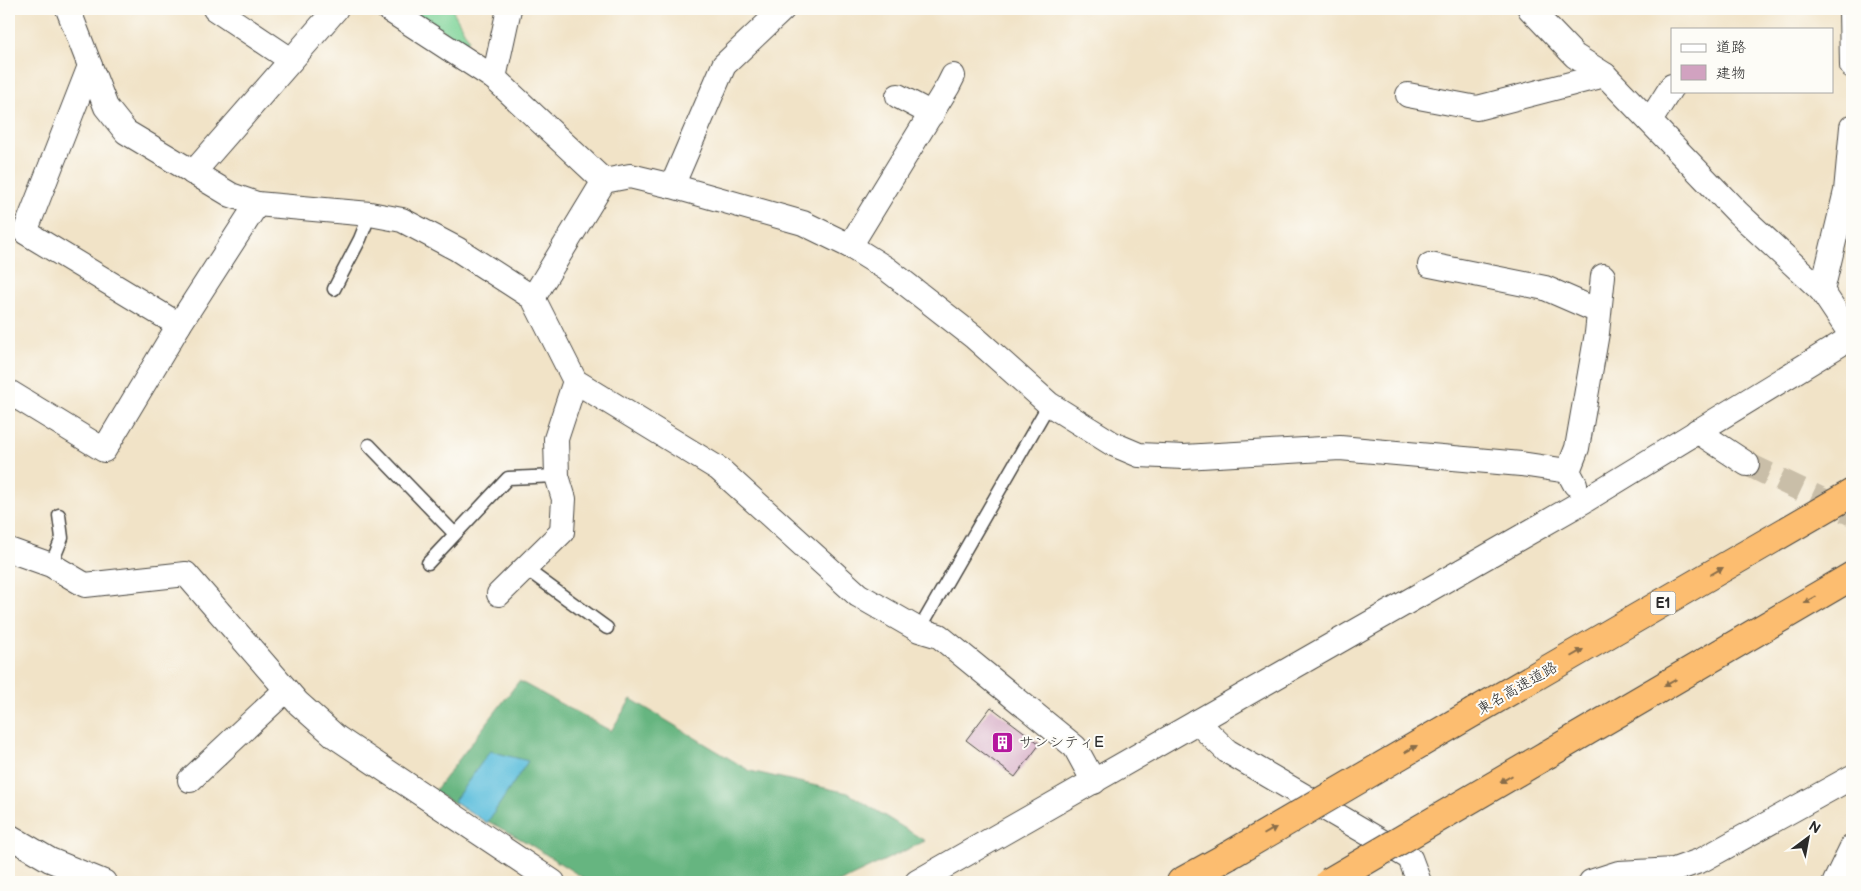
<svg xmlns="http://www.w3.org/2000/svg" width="1861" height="891" viewBox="0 0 1861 891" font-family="'Balsamiq Sans','Klee One',sans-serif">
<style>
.green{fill:#7dd397;stroke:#547f61}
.forest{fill:#66b580;stroke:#487056}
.water{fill:#5ebfdd;stroke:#447584}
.building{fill:#d1a2c0}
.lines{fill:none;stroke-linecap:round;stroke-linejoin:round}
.minor-tunnel{stroke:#c9bea8;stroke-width:24;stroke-dasharray:24 12;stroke-linecap:butt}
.service-casing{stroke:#494742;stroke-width:15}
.minor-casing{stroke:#494742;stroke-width:26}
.motorway-casing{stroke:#494742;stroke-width:30}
.service{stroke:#fff;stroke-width:12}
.minor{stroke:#fff;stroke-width:24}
.motorway{stroke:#fcbd6f;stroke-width:28}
.motorway-bridge-casing{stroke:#494742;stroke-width:30;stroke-linecap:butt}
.motorway-bridge{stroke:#fcbd6f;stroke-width:28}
.oneway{fill:#896d4a}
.labels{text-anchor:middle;stroke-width:4;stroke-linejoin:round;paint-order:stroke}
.shield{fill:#fdfcf7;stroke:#6a6a68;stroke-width:1}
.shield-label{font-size:14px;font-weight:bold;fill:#2b2b2b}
.street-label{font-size:15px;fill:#2b2b2b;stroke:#fdfcf7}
.poi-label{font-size:15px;fill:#2b2b2b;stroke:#fdfcf7;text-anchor:start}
</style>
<rect width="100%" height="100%" fill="#fdfcf7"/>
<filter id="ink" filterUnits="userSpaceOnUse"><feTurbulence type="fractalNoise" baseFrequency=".02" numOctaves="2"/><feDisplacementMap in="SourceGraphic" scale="10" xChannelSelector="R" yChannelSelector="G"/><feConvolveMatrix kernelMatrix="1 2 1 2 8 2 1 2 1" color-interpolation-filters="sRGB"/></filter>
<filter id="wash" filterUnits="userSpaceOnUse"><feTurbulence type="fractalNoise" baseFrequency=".0096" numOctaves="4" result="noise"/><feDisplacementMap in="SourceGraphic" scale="20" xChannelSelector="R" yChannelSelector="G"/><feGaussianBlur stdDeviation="1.12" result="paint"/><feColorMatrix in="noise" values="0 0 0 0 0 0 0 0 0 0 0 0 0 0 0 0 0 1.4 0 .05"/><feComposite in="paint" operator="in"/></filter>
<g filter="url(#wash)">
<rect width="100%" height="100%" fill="#f1e3c7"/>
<polygon class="green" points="409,9 452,9 469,40 464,44"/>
<polygon class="forest" points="519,681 611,731 631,699 750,771 848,793 925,841 839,882 590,882 526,842 434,792"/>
<polygon class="water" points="490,751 528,761 487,823 454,801"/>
<g id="blocks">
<polygon class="building" points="991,707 1040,744 1015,777 966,740"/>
</g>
</g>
<g filter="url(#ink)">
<use href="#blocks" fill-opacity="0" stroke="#494742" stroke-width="1"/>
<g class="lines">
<polyline class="minor-tunnel" points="1747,464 1852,514"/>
<defs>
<g id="service">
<polyline points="334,289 360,239 370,214"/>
<polyline points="369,445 454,533"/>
<polyline points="428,563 508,478 557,476"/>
<polyline points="51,565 62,538 59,515"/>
<polyline points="526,569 607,628"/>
<polyline points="919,630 1049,404"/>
</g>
<g id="minor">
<polyline points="68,9 106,107 126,132 231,195 257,204 370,214 402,220 457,249 533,298 575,381 719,469 858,595 919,630 939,636 1075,747 1094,782"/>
<polyline points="215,9 291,60"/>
<polyline points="388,9 494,78 604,181"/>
<polyline points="1530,9 1575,56 1605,75 1738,213 1822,291"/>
<polyline points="1851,9 1852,66"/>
<polyline points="90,66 25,232 179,325"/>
<polyline points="494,78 509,9"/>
<polyline points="1408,95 1477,108 1605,75"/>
<polyline points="898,96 932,114"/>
<polyline points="1650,121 1672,86"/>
<polyline points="1852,127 1846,191 1822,291 1852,336"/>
<polyline points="193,173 336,9"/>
<polyline points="672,186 724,65 783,9"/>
<polyline points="850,246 948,86 953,76"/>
<polyline points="1430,265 1545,288 1598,311"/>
<polyline points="533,298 604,181 630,176 672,186 803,223 850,246 887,269 974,337 1049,404 1113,444 1139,455 1184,457 1340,448 1521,464 1568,471"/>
<polyline points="9,392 104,450 179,325 257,204"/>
<polyline points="1697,431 1747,464"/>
<polyline points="1575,484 1568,471 1577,448 1597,333 1603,276"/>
<polyline points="9,550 51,565 85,585 186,574 298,703 336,737 553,882"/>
<polyline points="499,594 562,532 564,499 557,476 556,439 575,381"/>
<polyline points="1197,722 1227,751 1410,858 1419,882"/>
<polyline points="190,780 286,690"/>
<polyline points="9,836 50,860 104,882"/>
<polyline points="917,882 1584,501 1852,337"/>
<polyline points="1591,882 1619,873 1674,870 1702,860 1852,777"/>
<polyline points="1835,882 1852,847"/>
</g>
<g id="motorway">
<polyline points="1474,712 1852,493"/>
<polyline points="1548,754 1852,576"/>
<polyline points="1181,882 1228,856"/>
</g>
</defs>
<use href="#service" class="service-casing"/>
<use href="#minor" class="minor-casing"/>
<use href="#motorway" class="motorway-casing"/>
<use href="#service" class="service"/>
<use href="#minor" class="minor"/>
<use href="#motorway" class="motorway"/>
<defs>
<g id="motorway-bridge">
<polyline points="1228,856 1474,712"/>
<polyline points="1329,882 1548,754"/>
</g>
</defs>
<use href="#motorway-bridge" class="motorway-bridge-casing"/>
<use href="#motorway-bridge" class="motorway-bridge"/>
</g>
<defs><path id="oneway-solid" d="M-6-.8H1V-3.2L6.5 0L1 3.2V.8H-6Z" transform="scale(1.25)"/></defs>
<g class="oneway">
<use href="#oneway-solid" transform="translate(1717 571) rotate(-30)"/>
<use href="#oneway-solid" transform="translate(1810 600) rotate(150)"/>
<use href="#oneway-solid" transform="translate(1577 653) rotate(-30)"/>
<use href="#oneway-solid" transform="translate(1670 683) rotate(150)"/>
<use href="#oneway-solid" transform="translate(1411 749) rotate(-30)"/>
<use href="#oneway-solid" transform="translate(1506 779) rotate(150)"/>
<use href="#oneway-solid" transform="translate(1270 831) rotate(-30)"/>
</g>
</g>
<defs>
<symbol id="building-square" viewBox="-11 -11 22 22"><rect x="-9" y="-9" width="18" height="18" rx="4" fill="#b5179e" stroke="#fdfcf7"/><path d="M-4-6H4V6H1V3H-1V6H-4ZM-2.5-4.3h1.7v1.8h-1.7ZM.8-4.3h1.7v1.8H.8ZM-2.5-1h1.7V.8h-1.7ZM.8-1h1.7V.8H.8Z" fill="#fff"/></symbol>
</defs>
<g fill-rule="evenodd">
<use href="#building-square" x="990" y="730" width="25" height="25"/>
</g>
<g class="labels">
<rect class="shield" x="1650.5" y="591.5" width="25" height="23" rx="4"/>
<g class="shield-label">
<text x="1663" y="608">E1</text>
</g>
<g class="street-label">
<text transform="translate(1517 688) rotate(-30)" y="5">東名高速道路</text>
</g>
<g class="poi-label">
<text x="1019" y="747">サンシティE</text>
</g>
</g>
<rect width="1861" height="891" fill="none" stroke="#fdfcf7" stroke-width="30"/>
<rect x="1671" y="28" width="162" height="65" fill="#fdfcf7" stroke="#a9a8a5"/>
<rect x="1681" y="44" width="25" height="8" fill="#ffffff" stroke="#a9a8a5"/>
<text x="1716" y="52" font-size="15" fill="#2b2b2b">道路</text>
<rect x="1681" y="65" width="25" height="15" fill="#d1a2c0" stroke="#a9a8a5"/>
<text x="1716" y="78" font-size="15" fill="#2b2b2b">建物</text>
<g transform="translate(1808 838) rotate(32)" stroke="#fdfcf7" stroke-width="4" paint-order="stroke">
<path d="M0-4L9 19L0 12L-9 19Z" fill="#2b2b2b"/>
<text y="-8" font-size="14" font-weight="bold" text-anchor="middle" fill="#2b2b2b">N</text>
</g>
</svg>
